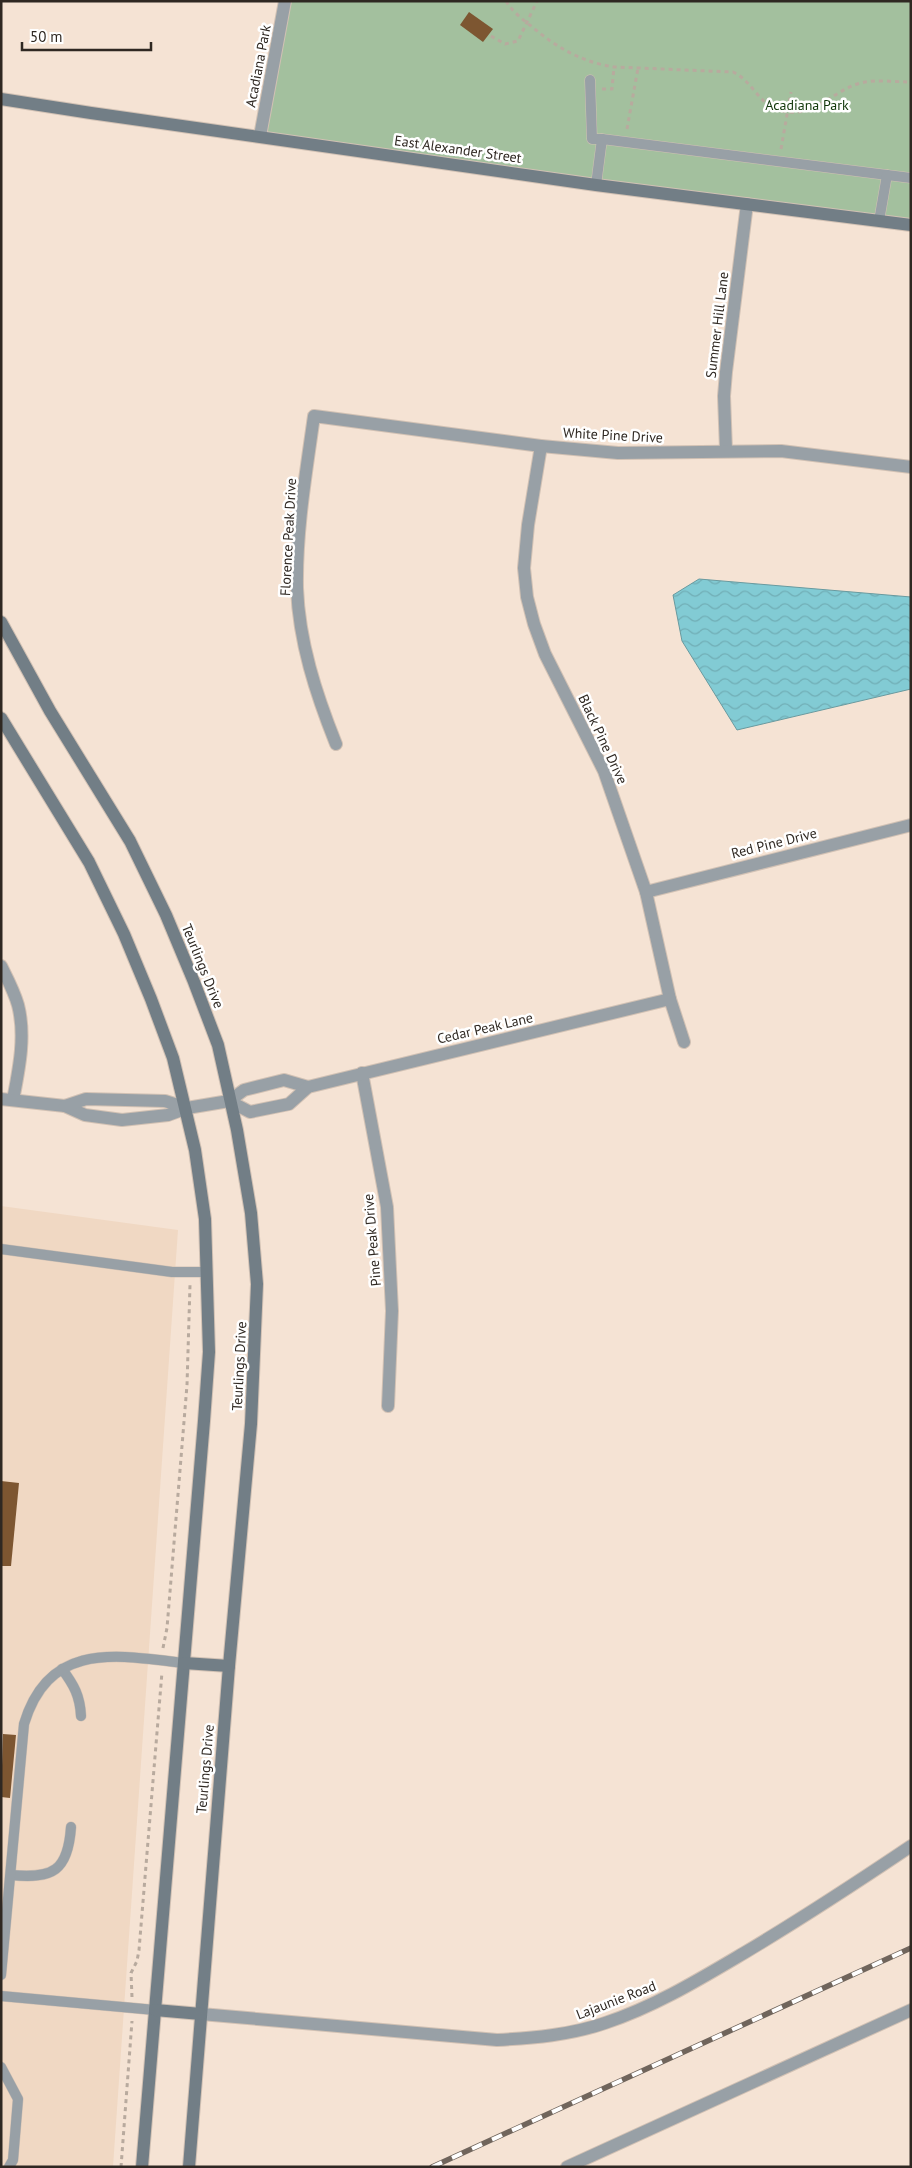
<svg xmlns="http://www.w3.org/2000/svg" width="912" height="2168" viewBox="0 0 912 2168" font-family="'PT Sans',sans-serif">
<style>
.built{fill:#f0d8c3}
.park{fill:#a3c09e}
.water{fill:url(#water-waves);stroke:#699a9f}
.building{fill:#7d5631}
.lines{fill:none;stroke-linecap:round;stroke-linejoin:round}
.lane-casing{stroke:#d1c1b4;stroke-width:11}
.street-casing{stroke:#d1c1b4;stroke-width:14}
.secondary-casing{stroke:#d1c1b4;stroke-width:14}
.path{stroke:#b8aa9e;stroke-width:3;stroke-dasharray:4 4;stroke-linecap:butt}
.lane{stroke:#98a0a6;stroke-width:10}
.street{stroke:#98a0a6;stroke-width:12}
.secondary{stroke:#727e86;stroke-width:12}
.rail-casing{stroke:#70655c;stroke-width:5.5}
.rail{stroke:#fff;stroke-width:4;stroke-dasharray:11;stroke-linecap:butt}
.labels{text-anchor:middle;stroke-width:5;stroke-linejoin:round;paint-order:stroke}
.street-label{font-size:14px;fill:#2f2822;stroke:#fff}
.park-label{font-size:14px;fill:#103609;stroke:#fff}
</style>
<defs>
<pattern id="water-waves" width="16" height="10" patternUnits="userSpaceOnUse" patternTransform="scale(1.25)"><rect width="16" height="10" fill="#82cbd4"/><path d="M0 5q4-4 8 0t8 0" fill="none" stroke="#71aeb6"/></pattern>
</defs>
<rect width="100%" height="100%" fill="#f5e3d4"/>
<polygon class="built" points="1,1206 178,1230 113,2167 1,2167"/>
<polygon class="park" points="282,1 911,1 911,223 260,136"/>
<polygon class="water" points="699,579 911,597 911,689 737,730 682,641 673,595"/>
<g class="building">
<polygon points="469,12 493,29 483,42 460,25"/>
<polygon points="1,1481 19,1483 11,1566 1,1566"/>
<polygon points="3,1734 16,1735 10,1798 1,1797"/>
</g>
<g class="lines">
<defs>
<g id="lane">
<polyline points="590,80 592,139 602,139"/>
<polyline points="596,185 602,139 911,178"/>
<polyline points="879,221 887,175"/>
<polyline points="1,1249 172,1272 206,1272"/>
<path d="M62 1669C74 1685 80 1696 81 1716"/>
<path d="M11 1875C53 1879 68 1871 71 1827"/>
<path d="M1 1975 24 1724C49 1641 116 1655 184 1663"/>
<polyline points="1,1996 155,2010"/>
<polyline points="1,2067 18,2099 13,2160 9,2167"/>
</g>
<g id="street">
<polyline points="260,136 285,1"/>
<polyline points="541,446 528,525 524,568 527,597 534,624 545,654 604,771 646,892 670,999 684,1042"/>
<polyline points="726,450 724,396 726,372 747,204"/>
<path d="M336 744C316 694 299 642 297 588 296 531 306 473 314 416L541 446 618 453 781 451 911 467"/>
<polyline points="646,892 911,825"/>
<path d="M1 966C7 978 14 991 18 1005 26 1036 19 1069 13 1100"/>
<polyline points="362,1073 387,1207 392,1311 388,1406"/>
<polyline points="1,1099 65,1106 85,1115 122,1120 168,1115 187,1108 229,1101 244,1090 284,1080 308,1087"/>
<polyline points="229,1101 250,1112 289,1104 308,1087 670,999"/>
<polyline points="65,1106 86,1099 165,1101 187,1108"/>
<path d="M201 2014 497 2040C534 2038 570 2035 605 2023 654 2007 700 1979 744 1953 801 1919 856 1883 911 1846"/>
<polyline points="567,2167 911,2010"/>
</g>
<g id="secondary">
<polyline points="1,99 91,113 596,185 911,225"/>
<polyline points="1,622 50,711 130,841 166,915 194,982 218,1045 237,1130 251,1213 257,1284 251,1424 229,1666 189,2167"/>
<polyline points="1,718 89,862 124,934 151,999 173,1058 195,1150 205,1219 209,1352 204,1421 142,2167"/>
<polyline points="184,1663 229,1666"/>
<polyline points="155,2010 201,2014"/>
</g>
</defs>
<use href="#lane" class="lane-casing"/>
<use href="#street" class="street-casing"/>
<use href="#secondary" class="secondary-casing"/>
<g class="path">
<path d="M506 1C512 11 522 19 531 26 556 47 581 62 614 67L733 72C751 80 758 102 776 109 815 122 829 91 861 83 876 79 895 82 911 82"/>
<polyline points="491,36 505,44 518,41 537,1"/>
<polyline points="602,89 612,89 614,67"/>
<polyline points="627,129 638,68"/>
<polyline points="781,149 791,92"/>
<polyline points="163,1648 167,1628 187,1385 190,1285"/>
<polyline points="132,1997 131,1973 137,1961 139,1950 162,1672"/>
<polyline points="121,2167 132,2021"/>
</g>
<use href="#lane" class="lane"/>
<use href="#street" class="street"/>
<use href="#secondary" class="secondary"/>
<defs>
<polyline id="rail" points="432,2167 911,1948"/>
</defs>
<use href="#rail" class="rail-casing"/>
<use href="#rail" class="rail"/>
</g>
<g class="labels">
<g class="street-label">
<text transform="translate(258 66) rotate(-79)" y="5">Acadiana Park</text>
<text transform="translate(458 149) rotate(8)" y="5">East Alexander Street</text>
<text transform="translate(717 325) rotate(-83)" y="5">Summer Hill Lane</text>
<text transform="translate(613 435) rotate(3)" y="5">White Pine Drive</text>
<text transform="translate(288 537) rotate(-87)" y="5">Florence Peak Drive</text>
<text transform="translate(603 739) rotate(65)" y="5">Black Pine Drive</text>
<text transform="translate(774 843) rotate(-14)" y="5">Red Pine Drive</text>
<text transform="translate(203 966) rotate(68)" y="5">Teurlings Drive</text>
<text transform="translate(485 1028) rotate(-13)" y="5">Cedar Peak Lane</text>
<text transform="translate(372 1240) rotate(-95)" y="5">Pine Peak Drive</text>
<text transform="translate(239 1366) rotate(-87)" y="5">Teurlings Drive</text>
<text transform="translate(205 1769) rotate(-85)" y="5">Teurlings Drive</text>
<text transform="translate(616 2000) rotate(-21)" y="5">Lajaunie Road</text>
</g>
<g class="park-label">
<text x="807" y="110">Acadiana Park</text>
</g>
</g>
<rect width="912" height="2168" fill="none" stroke="#2f2822" stroke-width="5"/>
<path d="M22 42v8h129v-8" fill="none" stroke="#2f2822" stroke-width="2.5"/>
<text x="30" y="42" font-size="15" fill="#2f2822" stroke="#ffffff" stroke-width="4" paint-order="stroke">50 m</text>
</svg>
